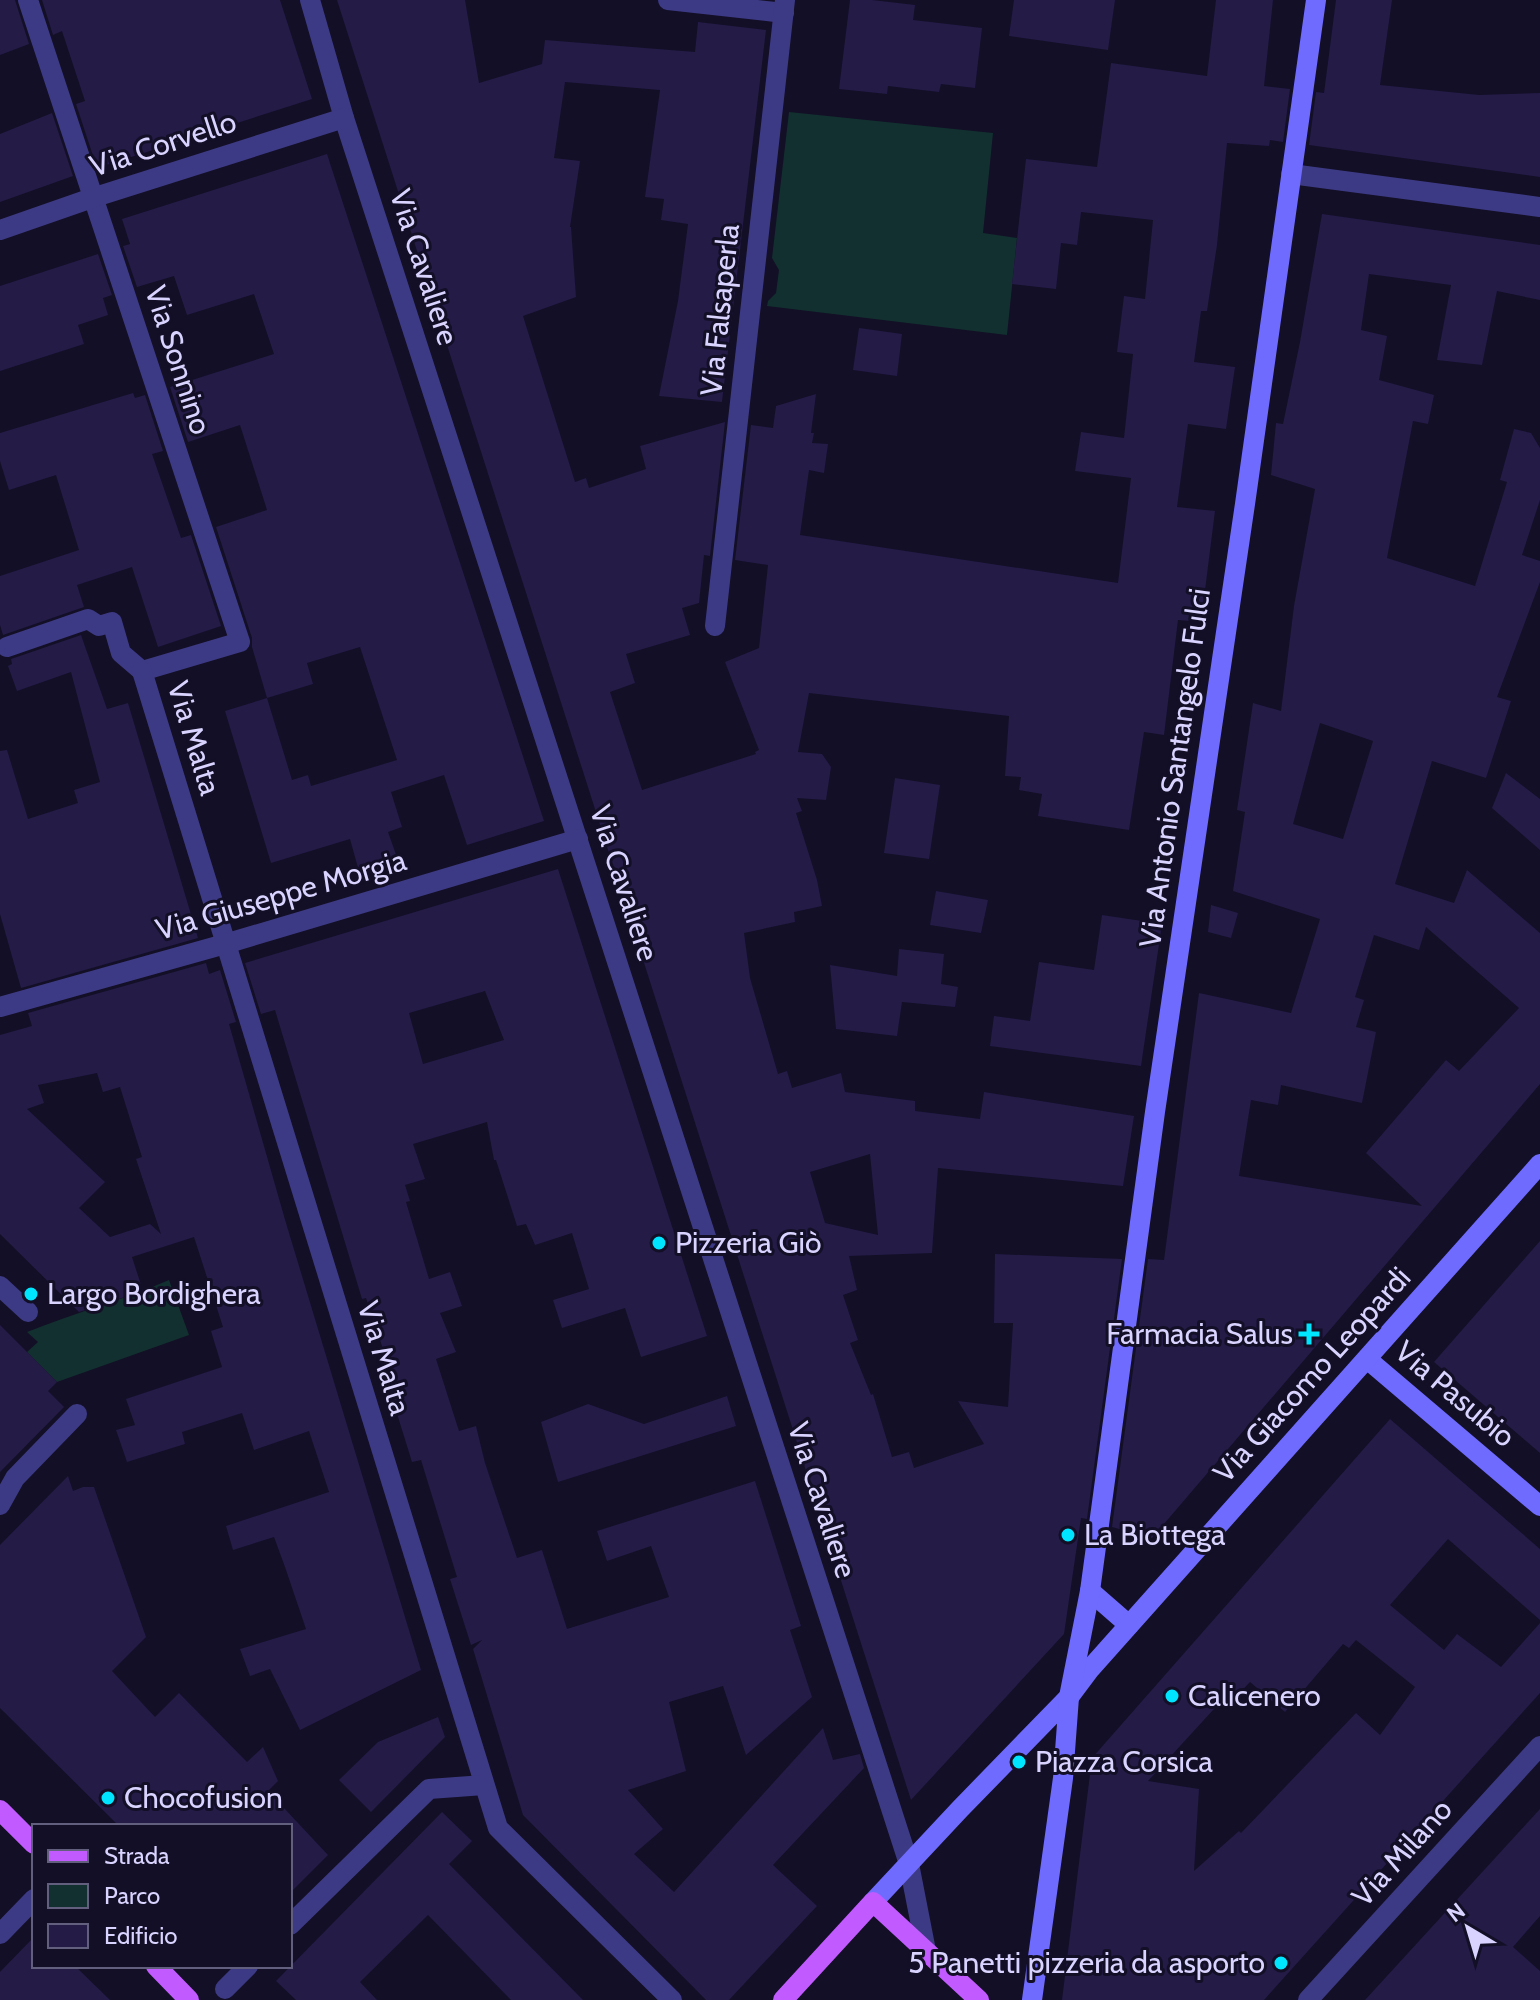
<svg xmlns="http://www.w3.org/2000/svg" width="1540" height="2000" viewBox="0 0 1540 2000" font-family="Cabin,sans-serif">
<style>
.green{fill:#12302f}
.building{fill:#241b47;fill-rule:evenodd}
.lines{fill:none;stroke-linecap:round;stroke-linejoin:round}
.street{stroke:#3d3a85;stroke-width:20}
.secondary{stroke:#6f6bff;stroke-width:20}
.primary{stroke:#c25bff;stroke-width:20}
.poi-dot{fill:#00e5ff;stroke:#130f26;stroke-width:3}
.labels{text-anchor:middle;stroke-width:6;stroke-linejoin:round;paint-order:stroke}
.street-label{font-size:30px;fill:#d9d4ff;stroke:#130f26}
.poi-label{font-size:30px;fill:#d9d4ff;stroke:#130f26;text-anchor:start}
</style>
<rect width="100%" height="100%" fill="#130f26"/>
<g class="green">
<polygon points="789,112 993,133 983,233 1017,238 1007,335 767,306 768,301 776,293 779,270 772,258"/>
<path d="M169 1280 189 1335 57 1382 27 1352 38 1342 27 1332C74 1313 123 1300 169 1280Z"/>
</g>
<g class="building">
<polygon points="0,0 15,0 29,44 0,55"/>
<polygon points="42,0 280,0 312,99 97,168 76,104 85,101 62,31 53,35"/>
<path d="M337 0H465L479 83 542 64 545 40 695 52 698 22 766 30 722 402 659 396 678 301 688 224 661 220 664 199 645 197 660 90 565 82 554 158 580 161 570 227H571L576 297 523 316 575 482 586 478 589 488 646 469 640 446 725 422 710 556 704 555 699 603 682 608 690 635 626 654 635 683 610 692 642 790 756 754 755 752 759 750 725 662 759 648 768 565 735 560 751 425 773 428 776 406 816 394 811 433H814L812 443 828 444 824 473 809 470 800 535 1118 583 1131 478 1075 471 1081 432 1124 438 1133 354 1117 352 1124 296 1145 299 1153 220 1081 212 1077 245 1061 243 1056 289 1012 284 1026 159 1097 167 1111 63 1207 76 1216 0H1273L1264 86 1290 89 1283 142 1270 140 1269 146 1227 143 1217 245 1207 311H1201L1194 362 1235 367 1226 429 1188 424 1177 507 1215 511 1201 622 1178 620 1164 735 1144 732 1129 830 1038 816 1042 794 1019 790 1021 777 1005 776 1009 716 809 693 798 752 822 754 831 767 826 800 797 798 802 811 796 813 817 880 822 906 794 912 795 922 744 933 750 978 778 1074 787 1071 792 1088 841 1073 845 1092 915 1101V1111L980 1119 984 1092 1134 1116 1123 1186 938 1168 932 1253 849 1256 857 1290 843 1295 858 1340 850 1343 871 1395 873 1394 892 1457 909 1452 914 1468 984 1444 958 1401 1008 1407 1013 1323H994L995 1254 1122 1259 1087 1519 1081 1518 1064 1634 911 1800ZM870 1154 878 1235 825 1223 810 1172Z"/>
<polygon points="850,0 872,0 915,5 913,20 982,28 975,88 941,84 939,92 888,86 887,94 839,89"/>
<polygon points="1014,0 1115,0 1108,50 1009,36"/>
<polygon points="1336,0 1392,0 1380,85 1479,95 1540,93 1540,177 1309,145 1316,92 1324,93"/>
<polygon points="52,113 73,176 0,202 0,134"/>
<path d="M327 154 544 821 467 845 444 775 391 792 402 827 388 832 399 863 360 875 350 839 271 863 225 711 267 698 252 647V638L216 527 267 510 240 425 188 442 170 387 274 354 254 294 187 315 174 276 137 287 123 246 130 244 122 219ZM360 647 397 760 311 786 308 775 292 780 267 698 313 684 307 663Z"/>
<path d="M1322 214 1540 245V300L1497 291 1482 365 1437 360 1451 285 1369 274 1361 330 1387 336 1379 380 1434 395 1428 424 1413 421 1387 558 1475 586 1507 482 1500 480 1514 429 1531 433 1540 448V500L1522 555 1540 561V582L1497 697 1511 701 1486 778 1432 761 1395 884 1454 903 1467 870 1540 933V1084L1152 1538 1112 1527 1148 1259 1164 1260 1199 993 1291 1013 1320 919 1233 891 1245 812 1237 810 1253 703 1281 711 1294 606 1315 489 1271 475 1276 423 1283 424 1300 342ZM1320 723 1373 741 1343 839 1293 824ZM1426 927 1519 1008 1459 1071 1446 1060 1366 1153 1422 1206 1239 1176 1251 1100 1278 1105 1281 1085 1362 1103 1376 1032 1356 1027 1364 1000 1355 997 1374 935 1419 950Z"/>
<polygon points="98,254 112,295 103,298 108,315 78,325 84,344 0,371 0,286"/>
<polygon points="859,328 902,334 897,376 853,370"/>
<polygon points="133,393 135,398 145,395 163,451 152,454 181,538 191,535 221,626 158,647 132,567 77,585 84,607 3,635 0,625 0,576 79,550 56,475 9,490 0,461 0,433"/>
<polygon points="81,635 107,709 128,703 198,938 21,988 0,914 0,751 7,750 28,819 78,803 74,790 100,782 71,672 17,691 8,666 12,664 11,659"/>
<polygon points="1506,773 1540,799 1540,850 1492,808"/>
<polygon points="895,778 940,785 929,859 884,853"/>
<path d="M558 869 707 1336 641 1357 625 1308 562 1328 553 1300 589 1289 572 1233 535 1245 526 1224 517 1226 496 1160H494L487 1122 413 1144 425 1179 405 1185 410 1201 406 1202 429 1279 450 1272 462 1306 440 1313 456 1352 436 1359 459 1431 476 1426 485 1463 517 1558 542 1550 567 1629 669 1597 651 1546 607 1561 597 1531 755 1481 801 1626 790 1630 812 1697 746 1755 723 1686 669 1702 686 1771 628 1790 663 1829 634 1854 674 1892 823 1728 833 1760 860 1754 864 1768 773 1865 817 1906 729 2000H706L523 1815 473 1649 482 1640 471 1645 450 1579 457 1577 421 1460 412 1462 380 1359 386 1358 366 1298 362 1299 275 1010 261 1014 245 963ZM485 991 504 1040 423 1064 409 1013Z"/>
<polygon points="936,891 988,900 981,933 930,925"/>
<polygon points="1211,905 1238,913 1231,938 1208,932"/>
<polygon points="1102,915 1162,924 1141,1066 990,1046 994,1016 1030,1021 1039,962 1094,970"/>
<polygon points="899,949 944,954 941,984 958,987 955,1007 902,1002 897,1036 836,1029 830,965 897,976"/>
<path d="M206 963 209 974 220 970 236 1022 229 1024 286 1223 421 1670 300 1730 270 1669 250 1676 240 1649 306 1629 285 1567 274 1537 233 1550 226 1526 329 1492 309 1431 254 1450 242 1413 182 1432 185 1444 127 1462 116 1430 135 1425 126 1399 222 1367 211 1331 223 1327 194 1237 132 1257 143 1291 79 1312 0 1234V1035L32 1026 28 1013ZM97 1073 103 1092 120 1087 142 1157 136 1159 161 1234 150 1224 110 1237 79 1208 105 1182 27 1109 44 1103 38 1085Z"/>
<polygon points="1540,1241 1540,1453 1434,1362"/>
<polygon points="0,1325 57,1382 48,1391 64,1407 0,1472"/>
<polygon points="727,1396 736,1426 558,1482 541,1422 588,1404 644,1424"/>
<path d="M1390 1419 1540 1549V1620L1448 1539 1390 1605 1444 1650 1457 1634 1501 1667 1540 1623V1693L1264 2000H1062L1092 1758ZM1356 1640 1415 1687 1380 1735 1356 1713 1241 1833 1239 1831 1194 1871 1199 1789 1148 1781 1225 1697 1231 1702 1250 1682 1285 1712 1343 1644 1349 1648Z"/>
<polygon points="68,1476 73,1491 83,1487 94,1487 146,1637 112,1671 155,1717 179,1693 247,1762 263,1747 278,1781 268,1791 328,1855 290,1893 290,1826 119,1826 0,1708 0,1545"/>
<polygon points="438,1717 445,1737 371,1812 339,1780 378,1742"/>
<polygon points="1540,1809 1540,1916 1513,1947 1540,1971 1540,2000 1365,2000"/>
<polygon points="442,1812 472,1841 449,1864 583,2000 511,2000 428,1915 360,1982 377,2000 296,2000 276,1981"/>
<polygon points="34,1937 34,1966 75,1966 110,2000 0,2000 0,1972"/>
</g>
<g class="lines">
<g class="street">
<polyline points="28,0 240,642 142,671"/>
<polyline points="310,0 344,118 909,1864 926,1951"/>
<polyline points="668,0 784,13"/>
<polyline points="1291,174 1540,207"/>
<polyline points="0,230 92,198 344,118"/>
<polyline points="715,626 785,0"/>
<polyline points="7,647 88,619 99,626 112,622 121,653 142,671"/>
<polyline points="142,671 498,1828 672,2000"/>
<polyline points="0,1007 225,944 578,839"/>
<polyline points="0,1286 28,1312"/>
<polyline points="0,1505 15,1478 77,1414"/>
<polyline points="290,1925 429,1789 484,1785"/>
<polyline points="0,1934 34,1899"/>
<polyline points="225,1989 248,1966"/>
<polyline points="1308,2000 1540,1746"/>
</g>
<g class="secondary">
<polyline points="1367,1359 1540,1506"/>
<polyline points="1090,1591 1129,1625"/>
<polyline points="873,1902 960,1809 1069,1697 1090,1669 1540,1164"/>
<polyline points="1032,2000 1063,1778 1069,1697 1090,1591 1155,1112 1245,504 1316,0"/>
</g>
<g class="primary">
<polyline points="0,1810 34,1844"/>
<polyline points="156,1966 189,2000"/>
<polyline points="783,2000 873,1902 979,2000"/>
</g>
</g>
<g class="poi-dot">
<circle cx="659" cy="1243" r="8"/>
<circle cx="31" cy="1294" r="8"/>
<path d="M1305 1322h8v8h8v8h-8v8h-8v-8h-8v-8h8z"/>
<circle cx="1068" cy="1535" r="8"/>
<circle cx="1172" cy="1696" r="8"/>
<circle cx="1019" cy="1762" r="8"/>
<circle cx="108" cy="1798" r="8"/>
<circle cx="1281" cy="1963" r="8"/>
</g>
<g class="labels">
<g class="street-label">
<text transform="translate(163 144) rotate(-18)" y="10">Via Corvello</text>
<text transform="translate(424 267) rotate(72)" y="10">Via Cavaliere</text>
<text transform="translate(720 310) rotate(-84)" y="10">Via Falsaperla</text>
<text transform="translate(178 360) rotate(72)" y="10">Via Sonnino</text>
<text transform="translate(194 738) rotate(73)" y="10">Via Malta</text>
<text transform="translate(1175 768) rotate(-82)" y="10">Via Antonio Santangelo Fulci</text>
<text transform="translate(624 883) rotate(72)" y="10">Via Cavaliere</text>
<text transform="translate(281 895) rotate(-16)" y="10">Via Giuseppe Morgia</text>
<text transform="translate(384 1358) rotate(73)" y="10">Via Malta</text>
<text transform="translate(1312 1375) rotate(-48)" y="10">Via Giacomo Leopardi</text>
<text transform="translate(1455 1394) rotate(40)" y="10">Via Pasubio</text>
<text transform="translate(822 1500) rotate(72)" y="10">Via Cavaliere</text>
<text transform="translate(1402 1853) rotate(-48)" y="10">Via Milano</text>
</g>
<g class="poi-label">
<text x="675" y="1253">Pizzeria Giò</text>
<text x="47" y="1304">Largo Bordighera</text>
<text x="1293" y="1344" text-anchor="end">Farmacia Salus</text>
<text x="1084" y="1545">La Biottega</text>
<text x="1188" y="1706">Calicenero</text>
<text x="1035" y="1772">Piazza Corsica</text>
<text x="124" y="1808">Chocofusion</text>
<text x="1265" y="1973" text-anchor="end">5 Panetti pizzeria da asporto</text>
</g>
</g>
<rect x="32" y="1824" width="260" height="144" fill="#130f26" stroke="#625e7d" stroke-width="2"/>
<rect x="48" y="1850" width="40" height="12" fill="#c25bff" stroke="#625e7d" stroke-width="2"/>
<text x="104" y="1864" font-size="24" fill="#d9d4ff">Strada</text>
<rect x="48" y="1884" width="40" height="24" fill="#12302f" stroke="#625e7d" stroke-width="2"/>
<text x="104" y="1904" font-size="24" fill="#d9d4ff">Parco</text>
<rect x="48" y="1924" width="40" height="24" fill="#241b47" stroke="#625e7d" stroke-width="2"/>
<text x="104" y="1944" font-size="24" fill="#d9d4ff">Edificio</text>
<g transform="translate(1468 1928) rotate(322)" stroke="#130f26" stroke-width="6" paint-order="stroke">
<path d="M0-6L14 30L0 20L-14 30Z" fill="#d9d4ff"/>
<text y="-12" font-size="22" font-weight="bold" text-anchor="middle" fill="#d9d4ff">N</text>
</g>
</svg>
